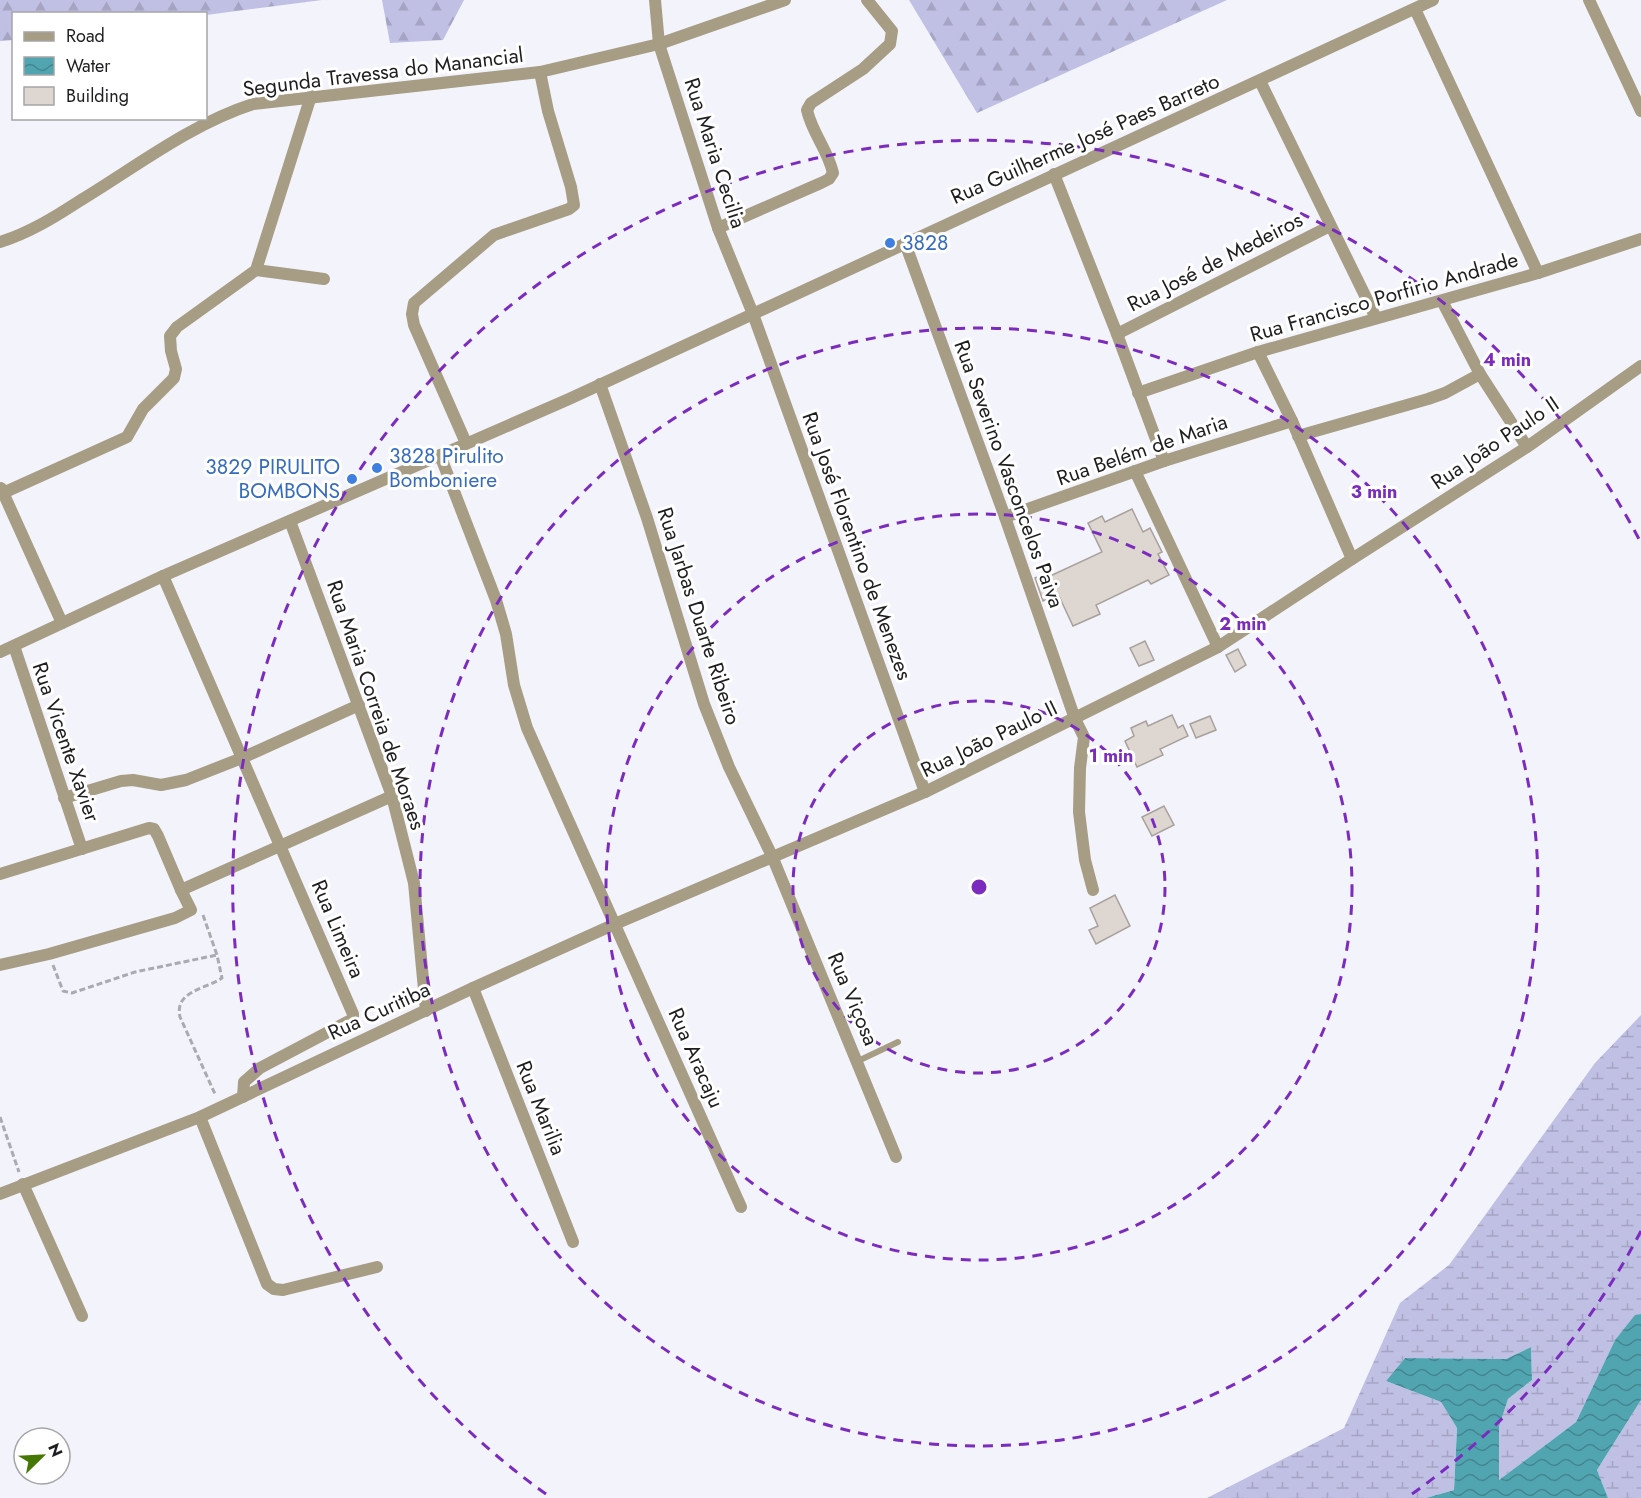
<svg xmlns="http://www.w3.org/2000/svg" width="1641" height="1498" viewBox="0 0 1641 1498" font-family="Jost,sans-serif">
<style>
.forest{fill:url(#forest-firs)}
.wetland{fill:url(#wetland-marsh)}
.water{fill:url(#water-waves)}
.building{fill:#ded6d0;stroke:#a8a09b;stroke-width:1.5}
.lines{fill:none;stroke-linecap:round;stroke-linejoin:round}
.path{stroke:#aaaab1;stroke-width:3;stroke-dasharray:6 3;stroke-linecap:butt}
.lane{stroke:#a69d84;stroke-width:6}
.street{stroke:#a69d84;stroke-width:12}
.ring{fill:none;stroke:#7b2cbf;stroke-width:3;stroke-dasharray:10 8}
.shop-dot{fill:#3f7fe0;stroke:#fff;stroke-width:2}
.labels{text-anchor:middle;stroke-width:6;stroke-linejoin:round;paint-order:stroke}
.street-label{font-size:21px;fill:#1e1e21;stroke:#fff}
.shop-label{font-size:21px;fill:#366cbe;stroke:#fff;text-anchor:start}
.centre{fill:#7b2cbf;stroke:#fff;stroke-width:3}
.ring-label{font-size:18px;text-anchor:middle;font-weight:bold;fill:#7b2cbf;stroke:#fff;stroke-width:6;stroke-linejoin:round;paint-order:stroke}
</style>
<defs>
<pattern id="forest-firs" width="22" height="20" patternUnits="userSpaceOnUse" patternTransform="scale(1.5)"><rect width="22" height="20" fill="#c0bfe4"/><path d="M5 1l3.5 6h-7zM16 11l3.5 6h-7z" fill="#a5a4c3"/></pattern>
<pattern id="wetland-marsh" width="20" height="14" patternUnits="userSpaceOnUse" patternTransform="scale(1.5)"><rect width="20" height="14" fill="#c0bfe4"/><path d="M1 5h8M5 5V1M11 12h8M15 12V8" fill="none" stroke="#a5a4c3"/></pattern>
<pattern id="water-waves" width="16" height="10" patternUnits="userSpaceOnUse" patternTransform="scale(1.5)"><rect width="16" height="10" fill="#51a5b1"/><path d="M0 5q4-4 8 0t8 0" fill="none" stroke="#438690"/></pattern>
</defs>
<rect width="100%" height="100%" fill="#f3f3fb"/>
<g class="forest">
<polygon points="0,0 322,0 206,15 206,14 14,14 13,40 0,41"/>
<polygon points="382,0 464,0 443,40 390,43"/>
<polygon points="909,0 1227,0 977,113"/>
</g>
<g class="wetland">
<polygon points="1641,1015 1641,1314 1635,1316 1615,1340 1576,1422 1499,1480 1498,1426 1508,1399 1532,1380 1531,1347 1506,1359 1405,1358 1386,1381 1441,1402 1457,1428 1454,1490 1426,1498 1207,1498 1344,1428 1400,1303 1449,1265 1595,1063"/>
<polygon points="1641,1400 1641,1498 1608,1498 1597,1470"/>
</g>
<polygon class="water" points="1641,1314 1641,1400 1597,1470 1608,1498 1426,1498 1454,1490 1457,1428 1441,1402 1386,1381 1405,1358 1506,1359 1531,1347 1532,1380 1508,1399 1499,1426 1499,1480 1576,1422 1615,1340 1635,1315"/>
<g class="building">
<polygon points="1132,509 1143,532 1150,528 1162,552 1158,554 1169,575 1151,584 1148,580 1096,605 1100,614 1073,626 1058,594 1043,601 1035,578 1046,574 1048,577 1102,552 1088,523 1102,516 1105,522"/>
<polygon points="1145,641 1154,660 1139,666 1130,648"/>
<polygon points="1238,649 1246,665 1235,672 1226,655"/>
<polygon points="1172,715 1178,728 1183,725 1188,736 1160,749 1163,755 1137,767 1125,741 1134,736 1131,728 1146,721 1148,726"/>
<polygon points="1210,716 1216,730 1196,738 1190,724"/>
<polygon points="1164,806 1174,825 1152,836 1142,817"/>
<polygon points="1115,895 1130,926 1096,944 1089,930 1098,926 1090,908"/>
</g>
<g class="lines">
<g class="path">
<path d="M203 915 217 955 222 978C206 989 174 991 180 1017L215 1094"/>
<polyline points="53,965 63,991 72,993 135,972 217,955"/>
<polyline points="0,1117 19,1172"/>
</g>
<polyline class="lane" points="858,1061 898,1042"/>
<g class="street">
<polyline points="655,0 659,44 718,228 753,314 925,792"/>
<polyline points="1589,0 1641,111"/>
<polyline points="1415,9 1538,273"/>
<polyline points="1260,81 1376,318"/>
<polyline points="1054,174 1117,334 1164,461"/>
<path d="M718 228 821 183 829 179 833 173C828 150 812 133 807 110L811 103 863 69 890 44 892 31 867 0"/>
<path d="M0 242C29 233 55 217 81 200 137 166 191 124 253 104L540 72 659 44 785 0"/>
<polyline points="905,243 1005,517 1075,719 1084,737 1080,768 1079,812 1085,860 1093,890"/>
<polyline points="256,270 324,279"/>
<polyline points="1442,301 1480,374 1527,447"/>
<polyline points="1117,334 1330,226"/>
<polyline points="1258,352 1292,421 1352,559"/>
<polyline points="600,384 647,518 704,704 729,767 772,856 896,1157"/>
<polyline points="1138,393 1258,352 1538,273 1641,239"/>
<polyline points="1298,436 1428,399 1445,393 1480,374"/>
<polyline points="466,443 414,325 412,314 414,303 494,235 569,209 574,205 571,187 548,111 540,72"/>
<polyline points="440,455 496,600 506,634 514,685 527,728 741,1207"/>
<polyline points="1135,471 1218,647"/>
<polyline points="1,488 62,623"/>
<polyline points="3,493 127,437 143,409 174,378 176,369 171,351 170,336 177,327 256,270 311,96"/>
<polyline points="1005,517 1164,461 1292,421"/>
<polyline points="290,521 392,796 414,883 426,1011"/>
<polyline points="163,576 353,1014 353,1019 347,1022 260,1068 244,1082 243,1097"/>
<polyline points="14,646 82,849"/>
<polyline points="0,652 163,576 569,399 1433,0"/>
<polyline points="64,798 121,781 133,780 161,785 186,780 242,758 359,705"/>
<polyline points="0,874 149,828 154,829 158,836 181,890"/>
<polyline points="0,965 49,954 175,918 191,910 181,890 392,796"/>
<polyline points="473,988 573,1242"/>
<polyline points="200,1117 267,1284 274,1289 283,1290 377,1267"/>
<polyline points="23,1184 82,1316"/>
<polyline points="0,1194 200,1117 473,988 615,924 925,792 1218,647 1352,559 1527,447 1641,366"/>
</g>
</g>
<g class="ring">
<circle cx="979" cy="887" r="186"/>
<circle cx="979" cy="887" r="373"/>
<circle cx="979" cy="887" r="559"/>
<path d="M1641 1231A746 746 0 0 1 1412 1494M546 1494A746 746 0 1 1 1641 543"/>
</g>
<g class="shop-dot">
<circle cx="890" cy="243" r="6"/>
<circle cx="377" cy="468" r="6"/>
<circle cx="352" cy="479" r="6"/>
</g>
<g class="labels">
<g class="street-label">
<text transform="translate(383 72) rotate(-7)" y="7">Segunda Travessa do Manancial</text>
<text transform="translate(1085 139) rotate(-24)" y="7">Rua Guilherme José Paes Barreto</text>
<text transform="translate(715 153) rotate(72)" y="7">Rua Maria Cecilia</text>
<text transform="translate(1215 262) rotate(-27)" y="7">Rua José de Medeiros</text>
<text transform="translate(1384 297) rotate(-16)" y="7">Rua Francisco Porfirio Andrade</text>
<text transform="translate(1495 443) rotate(-34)" y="7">Rua João Paulo II</text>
<text transform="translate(1142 450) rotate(-19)" y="7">Rua Belém de Maria</text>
<text transform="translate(1009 474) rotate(70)" y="7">Rua Severino Vasconcelos Paiva</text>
<text transform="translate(857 546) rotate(70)" y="7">Rua José Florentino de Menezes</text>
<text transform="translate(699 616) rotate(72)" y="7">Rua Jarbas Duarte Ribeiro</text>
<text transform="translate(376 705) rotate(71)" y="7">Rua Maria Correia de Moraes</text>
<text transform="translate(989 739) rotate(-26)" y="7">Rua João Paulo II</text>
<text transform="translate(66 742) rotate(71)" y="7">Rua Vicente Xavier</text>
<text transform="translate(338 929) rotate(67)" y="7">Rua Limeira</text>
<text transform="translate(853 999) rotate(67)" y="7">Rua Viçosa</text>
<text transform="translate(379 1011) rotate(-25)" y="7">Rua Curitiba</text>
<text transform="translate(696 1058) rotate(66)" y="7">Rua Aracaju</text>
<text transform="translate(541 1108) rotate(68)" y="7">Rua Marilia</text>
</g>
<g class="shop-label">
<text x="902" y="250">3828</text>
<text x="389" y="463">3828 Pirulito<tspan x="389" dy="24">Bomboniere</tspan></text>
<text x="340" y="474" text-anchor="end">3829 PIRULITO<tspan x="340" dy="24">BOMBONS</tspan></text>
</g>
</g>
<circle cx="979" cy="887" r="9" class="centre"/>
<g class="ring-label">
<text x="1507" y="366">4 min</text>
<text x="1374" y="498">3 min</text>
<text x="1243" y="630">2 min</text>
<text x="1111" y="762">1 min</text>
</g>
<rect x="12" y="12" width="195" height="108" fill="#ffffff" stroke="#a5a5a6" stroke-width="1.5"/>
<rect x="24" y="32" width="30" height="9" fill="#a69d84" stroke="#a5a5a6" stroke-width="1.5"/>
<text x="66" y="42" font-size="18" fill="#1e1e21">Road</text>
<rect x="24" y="57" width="30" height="18" fill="url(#water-waves)" stroke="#a5a5a6" stroke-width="1.5"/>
<text x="66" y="72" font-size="18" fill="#1e1e21">Water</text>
<rect x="24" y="87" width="30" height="18" fill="#ded6d0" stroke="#a5a5a6" stroke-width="1.5"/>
<text x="66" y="102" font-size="18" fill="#1e1e21">Building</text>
<g transform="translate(42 1456) rotate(66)"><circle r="28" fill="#ffffff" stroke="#a5a5a6" stroke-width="1.5"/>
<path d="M0-4.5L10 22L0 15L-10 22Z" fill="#457802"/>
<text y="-9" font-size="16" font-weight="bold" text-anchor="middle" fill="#1e1e21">N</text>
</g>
</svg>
